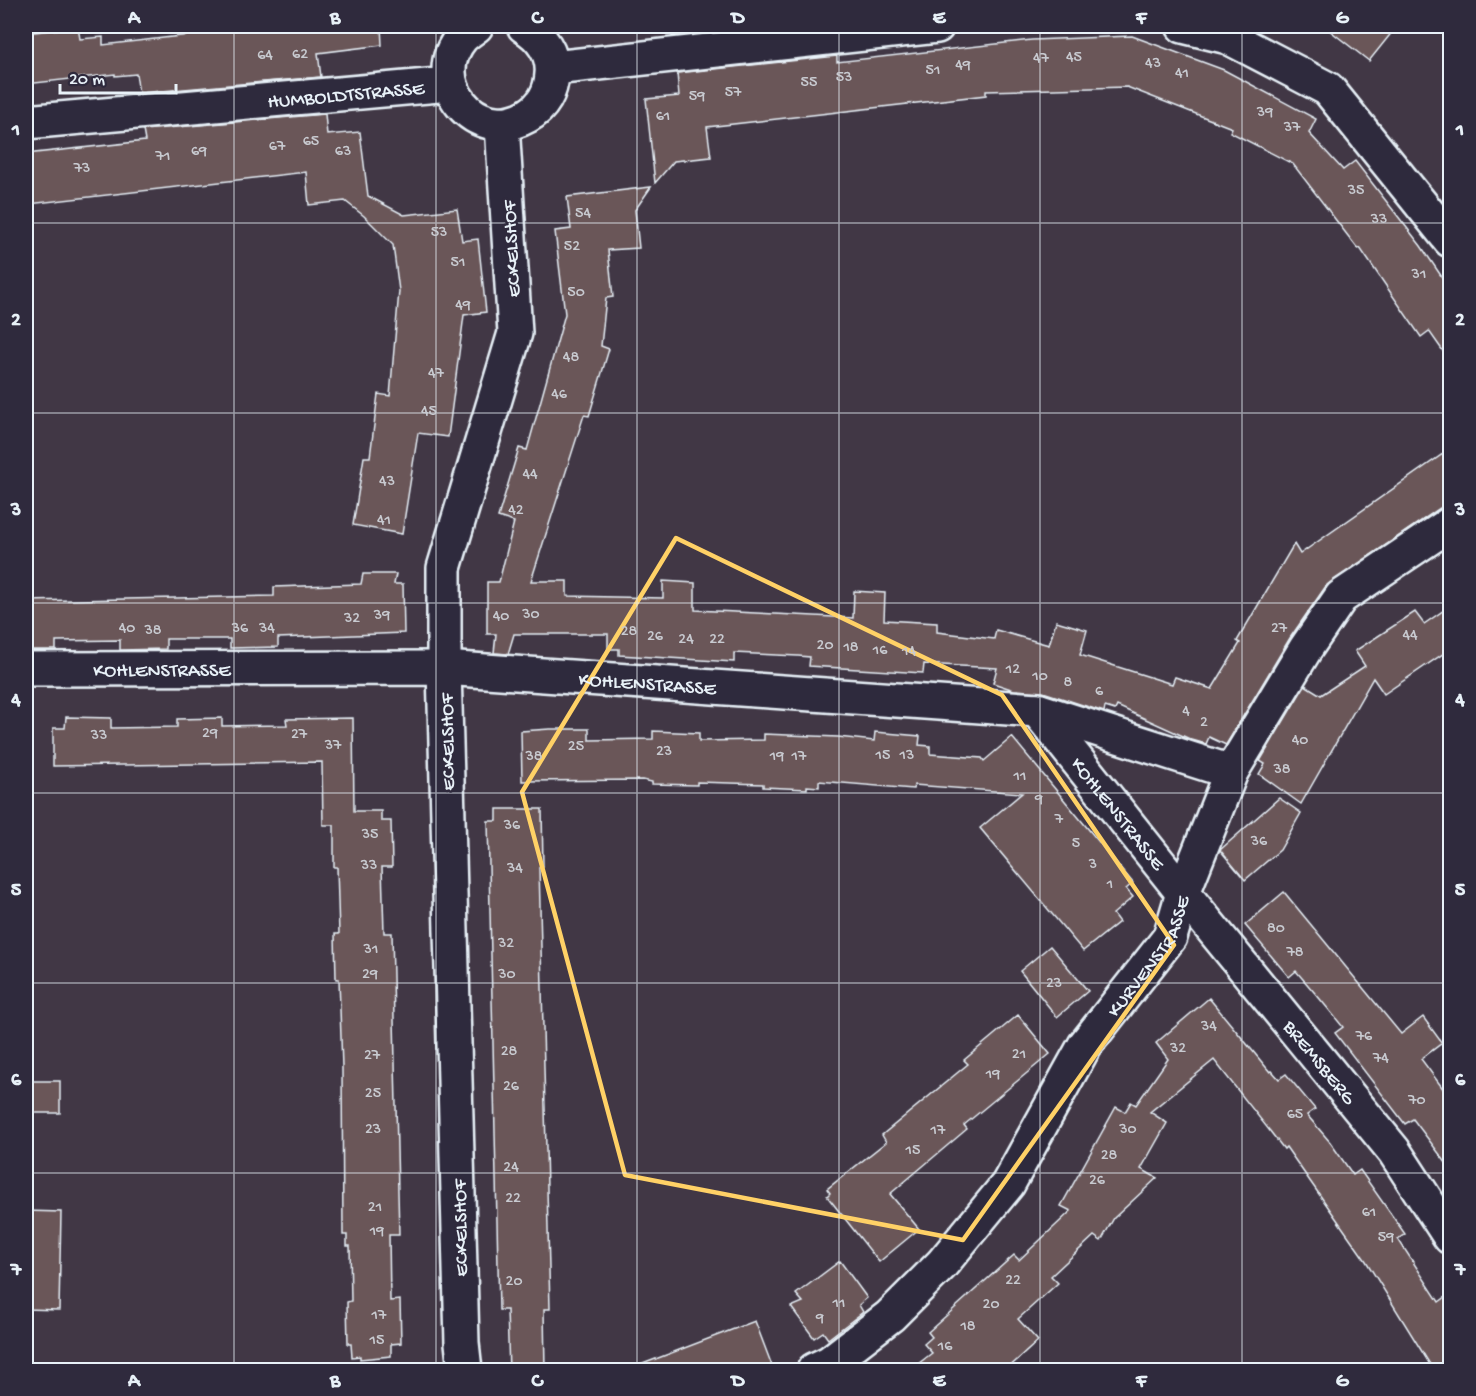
<svg xmlns="http://www.w3.org/2000/svg" width="1476" height="1396" viewBox="0 0 1476 1396" font-family="'Gochi Hand',sans-serif">
<style>
.building{fill:#6a5659;stroke:#e8f1f8;stroke-width:1.5}
.lines{fill:none;stroke-linecap:round;stroke-linejoin:round}
.street-casing{stroke:#e8f1f8;stroke-width:38}
.street{stroke:#2f2a3d;stroke-width:33}
.marked{fill:none;stroke:#ffd166;stroke-width:4.5;stroke-linejoin:round}
.grid{fill:none;stroke:#e8f1f8;stroke-width:1.5;stroke-opacity:0.55}
.labels{text-anchor:middle;stroke-width:5;stroke-linejoin:round;paint-order:stroke}
.number-label{font-size:16px;fill:#c8cad0}
.street-label{font-size:20px;fill:#e8f1f8;stroke:#2f2a3d}
.neatline{fill:none;stroke:#e8f1f8;stroke-width:2}
.grid-label{font-size:20px;text-anchor:middle;font-weight:bold;fill:#e8f1f8}
</style>
<rect width="100%" height="100%" fill="#413745"/>
<filter id="ink" filterUnits="userSpaceOnUse"><feTurbulence type="fractalNoise" baseFrequency=".0167" numOctaves="2"/><feDisplacementMap in="SourceGraphic" scale="12" xChannelSelector="R" yChannelSelector="G"/><feConvolveMatrix kernelMatrix="1 2 1 2 8 2 1 2 1" color-interpolation-filters="sRGB"/></filter>
<g filter="url(#ink)">
<g class="building">
<polygon points="223,26 381,26 382,45 318,53 321,77 139,93 136,74 115,76 115,74 26,84 26,33 78,27 80,39 103,37 103,45 224,31"/>
<polygon points="671,26 769,26 672,36"/>
<polygon points="1324,26 1397,26 1369,61"/>
<polygon points="1132,36 1224,70 1316,119 1309,133 1343,170 1355,161 1421,246 1450,289 1450,361 1429,331 1421,337 1360,248 1358,249 1293,164 1230,132 1232,128 1127,87 986,91 986,95 707,127 711,157 674,161 655,183 646,99 679,96 677,73 837,56 837,62 1032,40"/>
<polygon points="325,114 327,135 360,132 368,196 404,215 457,209 462,241 478,239 486,312 464,315 448,437 418,433 402,534 353,525 364,457 370,457 378,394 390,396 399,291 393,245 364,216 345,201 309,205 306,172 29,204 28,195 26,196 26,154 145,141 143,130"/>
<polygon points="651,187 635,210 639,248 608,250 613,297 606,298 601,346 609,349 589,416 584,415 531,581 567,581 567,596 663,598 663,581 695,583 695,610 853,618 854,591 885,593 884,620 937,623 937,632 994,639 996,630 1049,645 1056,621 1087,630 1080,655 1172,684 1175,677 1212,689 1240,643 1237,641 1294,544 1300,554 1450,449 1450,506 1440,508 1326,586 1290,638 1226,745 1209,737 1206,744 1192,740 1117,706 1115,710 1105,707 1104,712 1043,692 1014,690 993,683 997,668 924,664 923,673 809,666 810,657 798,656 734,653 734,662 619,655 619,649 608,649 608,634 514,634 508,654 494,653 496,634 487,634 487,582 499,582 514,522 498,517 519,448 527,450 565,314 555,231 571,229 567,197"/>
<polygon points="363,574 396,574 394,584 403,584 404,633 278,638 278,647 230,648 230,639 166,639 166,649 120,650 120,640 56,641 56,650 26,650 26,601 274,596 274,587 361,584"/>
<polygon points="1450,606 1450,649 1384,694 1373,678 1301,804 1259,774 1265,764 1260,761 1305,685 1321,695 1365,666 1355,651 1415,612 1424,624"/>
<polygon points="66,717 111,718 111,728 177,727 177,719 222,718 222,726 287,725 286,719 353,718 354,811 381,811 381,821 391,821 392,867 382,867 384,933 392,933 399,1235 389,1235 390,1301 400,1300 401,1343 391,1344 391,1356 360,1359 360,1356 352,1357 351,1344 348,1344 347,1302 351,1301 350,1246 347,1246 347,1235 343,1235 342,1067 339,979 336,979 335,934 339,934 337,867 334,867 334,825 323,825 322,762 53,766 53,728 65,728"/>
<polygon points="550,729 589,729 589,740 653,739 653,731 699,733 699,741 764,740 764,734 838,737 874,741 875,732 920,736 919,745 930,746 930,754 982,758 984,761 1012,737 1133,883 1126,889 1133,897 1113,914 1119,922 1083,951 980,828 1022,793 914,785 913,789 819,781 819,787 807,786 807,789 763,787 763,784 697,782 697,785 652,784 652,782 643,780 522,781 521,731"/>
<polygon points="1279,798 1301,813 1280,850 1245,880 1220,850"/>
<polygon points="497,809 542,809 543,867 539,867 550,1309 544,1309 545,1371 509,1371 507,1310 499,1310 488,821 497,821"/>
<polygon points="1284,892 1401,1034 1423,1017 1442,1043 1421,1059 1450,1098 1450,1168 1413,1119 1405,1124 1335,1033 1343,1027 1320,999 1296,971 1289,977 1245,925"/>
<polygon points="1050,946 1088,991 1057,1017 1020,971"/>
<polygon points="1209,998 1270,1072 1272,1071 1279,1079 1286,1074 1315,1109 1307,1115 1330,1142 1353,1175 1360,1170 1405,1234 1398,1239 1439,1302 1450,1294 1450,1371 1434,1371 1366,1261 1286,1147 1284,1149 1214,1060 1150,1112 1167,1123 1141,1169 1157,1178 1114,1218 1101,1241 1094,1236 1051,1276 1058,1283 1018,1319 1038,1341 1005,1371 909,1371 932,1353 924,1344 932,1337 928,1332 1014,1255 1019,1260 1071,1211 1061,1206 1116,1107 1125,1112 1131,1102 1136,1105 1168,1059 1156,1043"/>
<polygon points="1018,1015 1050,1054 964,1125 967,1129 890,1194 919,1229 879,1262 827,1196 830,1193 827,1189 886,1142 882,1135 968,1064 964,1060"/>
<rect x="26" y="1081" width="34" height="32"/>
<polygon points="26,1211 61,1212 59,1310 26,1309"/>
<polygon points="840,1261 867,1298 859,1305 863,1312 828,1339 823,1332 814,1338 791,1307 803,1302 796,1294"/>
<polygon points="755,1321 774,1371 632,1371 632,1368"/>
</g>
<g class="lines">
<defs>
<g id="street">
<path d="M476 26C472 29 466 33 462 37 424 81 476 145 527 116 543 107 551 92 552 74 554 54 541 36 524 26"/>
<polyline points="1183,26 1228,37 1328,89 1450,240"/>
<polyline points="553,68 937,26"/>
<path id="s1" d="M26 122 450 84"/>
<path id="s2" d="M26 669 444 668 1037 710 1183 893 1394 1151 1450 1237"/>
<polyline points="1037,710 1231,772"/>
<polyline points="465,1370 462,1343 444,668 444,568 515,333 502,124"/>
<path id="s3" d="M814 1370 829 1363 890 1316 942 1264 1008 1184 1085 1045 1170 937 1183 893 1231 772 1306 648 1341 597 1450 524"/>
</g>
</defs>
<use href="#street" class="street-casing"/>
<use href="#street" class="street"/>
</g>
</g>
<path class="marked" d="M676 538 1002 695 1174 945 963 1240 625 1175 522 792Z"/>
<path class="grid" d="M234 26V1370M436 26V1370M637 26V1370M839 26V1370M1040 26V1370M1242 26V1370M26 223H1450M26 413H1450M26 603H1450M26 793H1450M26 983H1450M26 1173H1450"/>
<g class="labels">
<g class="number-label">
<text x="300" y="58">62</text>
<text x="265" y="59">64</text>
<text x="1074" y="61">45</text>
<text x="1041" y="62">47</text>
<text x="1153" y="67">43</text>
<text x="963" y="69">49</text>
<text x="933" y="74">51</text>
<text x="1182" y="77">41</text>
<text x="844" y="81">53</text>
<text x="809" y="86">55</text>
<text x="733" y="96">57</text>
<text x="697" y="100">59</text>
<text x="1265" y="116">39</text>
<text x="663" y="120">61</text>
<text x="1292" y="131">37</text>
<text x="311" y="145">65</text>
<text x="277" y="150">67</text>
<text x="199" y="155">69</text>
<text x="343" y="155">63</text>
<text x="163" y="160">71</text>
<text x="82" y="172">73</text>
<text x="1356" y="194">35</text>
<text x="583" y="217">54</text>
<text x="1379" y="223">33</text>
<text x="439" y="236">53</text>
<text x="572" y="250">52</text>
<text x="458" y="266">51</text>
<text x="1419" y="278">31</text>
<text x="576" y="296">50</text>
<text x="463" y="309">49</text>
<text x="571" y="361">48</text>
<text x="436" y="377">47</text>
<text x="559" y="398">46</text>
<text x="429" y="415">45</text>
<text x="530" y="478">44</text>
<text x="387" y="485">43</text>
<text x="516" y="514">42</text>
<text x="384" y="524">41</text>
<text x="531" y="618">30</text>
<text x="382" y="619">39</text>
<text x="501" y="620">40</text>
<text x="352" y="622">32</text>
<text x="127" y="632">40</text>
<text x="240" y="632">36</text>
<text x="267" y="632">34</text>
<text x="1279" y="632">27</text>
<text x="153" y="634">38</text>
<text x="629" y="635">28</text>
<text x="1410" y="639">44</text>
<text x="655" y="640">26</text>
<text x="686" y="643">24</text>
<text x="717" y="643">22</text>
<text x="825" y="649">20</text>
<text x="851" y="651">18</text>
<text x="880" y="654">16</text>
<text x="909" y="655">14</text>
<text x="1013" y="673">12</text>
<text x="1040" y="680">10</text>
<text x="1068" y="686">8</text>
<text x="1099" y="695">6</text>
<text x="1186" y="715">4</text>
<text x="1204" y="726">2</text>
<text x="210" y="737">29</text>
<text x="299" y="738">27</text>
<text x="99" y="739">33</text>
<text x="1300" y="744">40</text>
<text x="333" y="749">37</text>
<text x="576" y="750">25</text>
<text x="664" y="755">23</text>
<text x="883" y="759">15</text>
<text x="907" y="759">13</text>
<text x="534" y="760">38</text>
<text x="777" y="760">19</text>
<text x="799" y="760">17</text>
<text x="1282" y="773">38</text>
<text x="1020" y="780">11</text>
<text x="1039" y="803">9</text>
<text x="1059" y="823">7</text>
<text x="512" y="829">36</text>
<text x="370" y="838">35</text>
<text x="1259" y="845">36</text>
<text x="1076" y="847">5</text>
<text x="1093" y="868">3</text>
<text x="369" y="869">33</text>
<text x="515" y="872">34</text>
<text x="1110" y="888">1</text>
<text x="1276" y="932">80</text>
<text x="506" y="947">32</text>
<text x="371" y="953">31</text>
<text x="1295" y="956">78</text>
<text x="370" y="978">29</text>
<text x="507" y="978">30</text>
<text x="1054" y="987">23</text>
<text x="1209" y="1030">34</text>
<text x="1364" y="1040">76</text>
<text x="1178" y="1052">32</text>
<text x="509" y="1055">28</text>
<text x="1019" y="1058">21</text>
<text x="372" y="1059">27</text>
<text x="1381" y="1062">74</text>
<text x="993" y="1078">19</text>
<text x="511" y="1090">26</text>
<text x="373" y="1097">25</text>
<text x="1417" y="1104">70</text>
<text x="1295" y="1118">65</text>
<text x="373" y="1133">23</text>
<text x="1128" y="1133">30</text>
<text x="938" y="1134">17</text>
<text x="913" y="1154">15</text>
<text x="1109" y="1159">28</text>
<text x="511" y="1171">24</text>
<text x="1097" y="1184">26</text>
<text x="513" y="1202">22</text>
<text x="375" y="1211">21</text>
<text x="1369" y="1216">61</text>
<text x="377" y="1235">19</text>
<text x="1386" y="1241">59</text>
<text x="1013" y="1284">22</text>
<text x="514" y="1285">20</text>
<text x="839" y="1307">11</text>
<text x="991" y="1308">20</text>
<text x="379" y="1319">17</text>
<text x="820" y="1322">9</text>
<text x="968" y="1330">18</text>
<text x="377" y="1344">15</text>
<text x="945" y="1350">16</text>
</g>
<g class="street-label">
<text dy="7" stroke="none"><textPath href="#s1" startOffset="321">HUMBOLDTSTRASSE</textPath></text>
<text transform="translate(510 249) rotate(-93)" y="7">ECKELSHOF</text>
<text dy="7" stroke="none"><textPath href="#s2" startOffset="136">KOHLENSTRASSE</textPath></text>
<text dy="7" stroke="none"><textPath href="#s2" startOffset="622">KOHLENSTRASSE</textPath></text>
<text transform="translate(446 742) rotate(-91)" y="7">ECKELSHOF</text>
<text dy="7" stroke="none"><textPath href="#s2" startOffset="1144">KOHLENSTRASSE</textPath></text>
<text dy="7" stroke="none"><textPath href="#s3" startOffset="540">KURVENSTRASSE</textPath></text>
<text dy="7" stroke="none"><textPath href="#s2" startOffset="1464">BREMSBERG</textPath></text>
<text transform="translate(459 1228) rotate(-91)" y="7">ECKELSHOF</text>
</g>
</g>
<rect width="1476" height="1396" fill="none" stroke="#2f2a3d" stroke-width="66"/>
<path d="M60 84v9h116v-9" fill="none" stroke="#e8f1f8" stroke-width="3"/>
<text x="69" y="84" font-size="18" fill="#e8f1f8" stroke="#2f2a3d" stroke-width="4.5" paint-order="stroke">20 m</text>
<rect x="33" y="33" width="1410" height="1330" class="neatline"/>
<g class="grid-label">
<text x="134" y="23">A</text>
<text x="335" y="23">B</text>
<text x="537" y="23">C</text>
<text x="738" y="23">D</text>
<text x="939" y="23">E</text>
<text x="1141" y="23">F</text>
<text x="1342" y="23">G</text>
<text x="16" y="135">1</text>
<text x="1460" y="135">1</text>
<text x="16" y="325">2</text>
<text x="1460" y="325">2</text>
<text x="16" y="515">3</text>
<text x="1460" y="515">3</text>
<text x="16" y="705">4</text>
<text x="1460" y="705">4</text>
<text x="16" y="895">5</text>
<text x="1460" y="895">5</text>
<text x="16" y="1085">6</text>
<text x="1460" y="1085">6</text>
<text x="16" y="1275">7</text>
<text x="1460" y="1275">7</text>
<text x="134" y="1386">A</text>
<text x="335" y="1386">B</text>
<text x="537" y="1386">C</text>
<text x="738" y="1386">D</text>
<text x="939" y="1386">E</text>
<text x="1141" y="1386">F</text>
<text x="1342" y="1386">G</text>
</g>
</svg>
